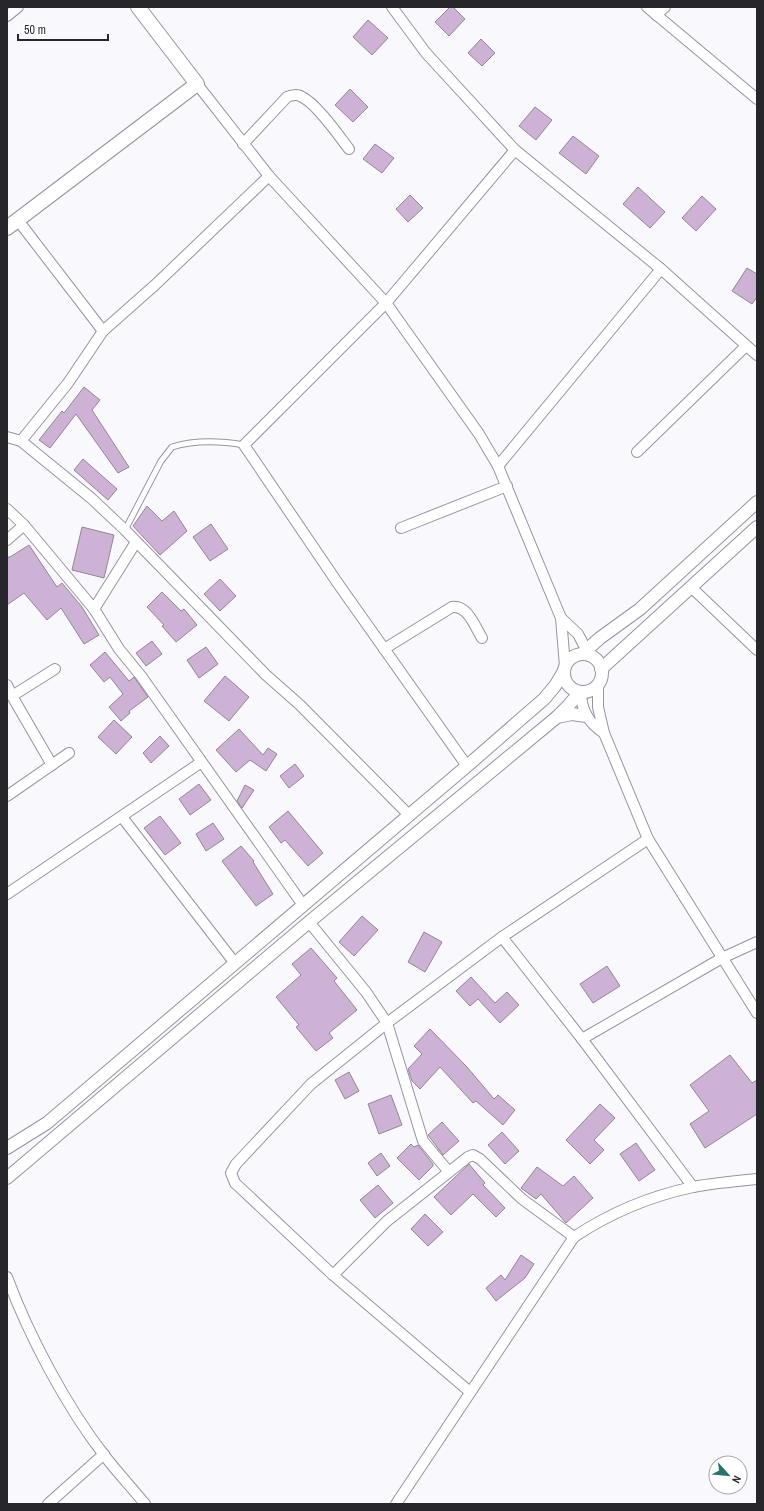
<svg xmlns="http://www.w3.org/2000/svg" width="764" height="1511" viewBox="0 0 764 1511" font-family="'Archivo Narrow',sans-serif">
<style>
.building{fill:#cdb2d5;stroke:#908893}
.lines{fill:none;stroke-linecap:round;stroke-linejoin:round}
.service-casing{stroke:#9793a0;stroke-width:7}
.minor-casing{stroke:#9793a0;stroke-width:12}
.tertiary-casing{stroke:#9793a0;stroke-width:14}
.secondary-casing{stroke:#9793a0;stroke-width:16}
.service{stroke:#fff;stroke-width:5}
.minor{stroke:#fff;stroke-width:10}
.tertiary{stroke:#fff;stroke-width:12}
.secondary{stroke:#fff;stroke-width:14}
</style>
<rect width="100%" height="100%" fill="#f9f8fd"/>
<g class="building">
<polygon points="450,7 453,7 465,19 449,36 435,22"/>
<polygon points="368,20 388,38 372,55 353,37"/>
<polygon points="481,39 495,53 482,66 468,53"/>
<polygon points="350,89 368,107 353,122 335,105"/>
<polygon points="535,107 552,120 536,140 519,126"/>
<polygon points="573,136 599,156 586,174 559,153"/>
<polygon points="375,144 394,158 382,173 363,159"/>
<polygon points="638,187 665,212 650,228 623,204"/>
<polygon points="410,195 423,208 408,222 396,209"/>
<polygon points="702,196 716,209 696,231 682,218"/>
<polygon points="747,268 757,274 757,297 752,304 732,291"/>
<polygon points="84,387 100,400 92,410 129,467 118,473 76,414 50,448 39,440 62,411 64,413"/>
<polygon points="83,459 117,489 108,500 74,470"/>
<polygon points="147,506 162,521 174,511 187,531 160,555 133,526"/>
<polygon points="211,524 228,549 210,561 193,537"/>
<polygon points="82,527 114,535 104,578 72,570"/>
<polygon points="29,545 57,587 62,583 82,607 99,635 84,644 61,608 47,620 24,593 7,605 7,557 10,557"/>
<polygon points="220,579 236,596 220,611 204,594"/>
<polygon points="162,592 181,611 184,609 197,625 176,642 162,626 164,625 147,607"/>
<polygon points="152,641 162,654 146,666 136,653"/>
<polygon points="206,647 218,664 199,678 187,660"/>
<polygon points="105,652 129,681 134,677 148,697 129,711 130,713 121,721 109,707 123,694 110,677 104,682 90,665"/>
<polygon points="225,676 249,697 229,721 204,701"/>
<polygon points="114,720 132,737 116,754 98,737"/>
<polygon points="239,729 263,755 268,748 277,754 266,771 250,760 236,772 216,750"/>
<polygon points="160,736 169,746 151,763 143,753"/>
<polygon points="295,764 304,776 289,788 280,776"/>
<polygon points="199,784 211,800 190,815 179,799"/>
<polygon points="245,785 254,790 242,808 237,801"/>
<polygon points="288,811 323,853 308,866 285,840 281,843 269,827"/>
<polygon points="160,816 181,843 165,855 144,828"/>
<polygon points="213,823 224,839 206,851 196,834"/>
<polygon points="241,846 254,861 253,862 273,894 256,906 222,861"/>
<polygon points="362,916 378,930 354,956 339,942"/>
<polygon points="424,932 442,942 425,972 408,962"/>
<polygon points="311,948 337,978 334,981 357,1010 329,1033 333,1038 316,1051 296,1027 299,1025 276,997 301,975 292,964"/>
<polygon points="607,966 620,986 593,1003 580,984"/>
<polygon points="471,977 495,1003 507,992 519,1005 500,1023 478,999 470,1006 456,991"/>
<polygon points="430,1029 467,1067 494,1099 498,1095 515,1110 503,1125 476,1101 473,1103 440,1067 420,1089 412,1081 408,1069 422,1054 414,1046"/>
<polygon points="730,1055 752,1083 757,1080 757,1114 705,1148 690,1124 709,1111 690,1085"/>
<polygon points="349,1072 359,1091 345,1099 335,1080"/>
<polygon points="391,1095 402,1125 379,1134 368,1104"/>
<polygon points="600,1104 615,1118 594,1140 604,1150 590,1164 566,1140"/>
<polygon points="442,1122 459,1141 443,1155 428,1135"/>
<polygon points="502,1132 519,1151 505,1164 488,1145"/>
<polygon points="636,1143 655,1170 639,1181 620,1154"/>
<polygon points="411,1144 414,1147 418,1145 433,1164 433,1166 419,1180 397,1158"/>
<polygon points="381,1153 390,1166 377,1176 368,1163"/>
<polygon points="469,1164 485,1183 483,1185 505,1208 496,1217 473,1194 451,1215 434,1197"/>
<polygon points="537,1167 563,1186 574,1176 593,1198 566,1223 541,1194 536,1199 521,1188"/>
<polygon points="378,1185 393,1203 375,1218 360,1200"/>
<polygon points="425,1214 443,1232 428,1246 411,1229"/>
<polygon points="521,1255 534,1264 525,1278 496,1301 486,1288 501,1275 505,1280"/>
</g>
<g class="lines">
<defs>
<path id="service" d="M125 530 161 461 172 447C195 440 221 441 244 445"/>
<g id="minor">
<polyline points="392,7 426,53 515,150 661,269 757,355"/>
<polyline points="647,7 757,99"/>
<polyline points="656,15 665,7"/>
<polyline points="7,16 18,7"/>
<polyline points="197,84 269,176 386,303 479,434 498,466 561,618 565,666"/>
<path d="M243 144 287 97C291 95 298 94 302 97 316 103 339 136 349 149"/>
<polyline points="17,219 103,331"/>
<polyline points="7,437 21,441 91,498 125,530 266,675 300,705 409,815"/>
<polyline points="21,441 68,383 103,331 155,285 269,176"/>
<polyline points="637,452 746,346"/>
<polyline points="498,466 661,269"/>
<polyline points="7,509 24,525 94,609"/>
<polyline points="401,528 507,486"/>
<polyline points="7,540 24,525"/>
<polyline points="136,542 94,609 119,649 141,676 303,905"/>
<polyline points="692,588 757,650"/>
<polyline points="561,618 578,634 589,655"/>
<path d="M384 649 452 607C468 605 475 627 482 638"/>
<polyline points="598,684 598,707 604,733 648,839 757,1013"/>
<polyline points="7,685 12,696 55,669"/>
<path d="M581 692C581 710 588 723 604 733"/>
<polyline points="12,696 52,765"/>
<polyline points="467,766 339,585 244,445 386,303 515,150"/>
<polyline points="7,796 69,753"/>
<polyline points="122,817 234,962"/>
<polyline points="7,894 200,763"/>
<polyline points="309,922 366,992 387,1023 423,1141 449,1172"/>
<polyline points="502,937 582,1039 693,1187"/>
<polyline points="582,1039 722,958 757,942"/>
<polyline points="333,1275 387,1221 468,1157 473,1155 480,1159 522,1199 574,1237"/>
<path d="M7 1277C29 1336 66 1406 104 1455 117 1472 132 1488 145 1504"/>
<polyline points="470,1392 333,1275 235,1183 231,1173 236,1164 311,1084 387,1023 502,937 648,839"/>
<polyline points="48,1504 104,1454"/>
<path d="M396 1504 574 1237C610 1213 651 1196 693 1187 714 1183 736 1181 757 1179"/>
</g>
<g id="tertiary">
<polyline points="582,654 600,638 640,609 757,502"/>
<circle cx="583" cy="673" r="19"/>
<polyline points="601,669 757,527"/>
<polyline points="557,717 572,714 586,716"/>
<polyline points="7,1148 47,1123 467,766 544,699 555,686 564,671"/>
<polyline points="7,1178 309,922 557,717 568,706 580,692"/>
</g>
<polyline id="secondary" points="7,228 197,84 138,7"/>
</defs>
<use href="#service" class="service-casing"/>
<use href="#minor" class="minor-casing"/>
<use href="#tertiary" class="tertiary-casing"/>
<use href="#secondary" class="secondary-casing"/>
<use href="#service" class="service"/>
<use href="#minor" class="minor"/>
<use href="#tertiary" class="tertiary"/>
<use href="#secondary" class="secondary"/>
</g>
<rect width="764" height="1511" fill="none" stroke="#27262b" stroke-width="16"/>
<g transform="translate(728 1475) rotate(117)"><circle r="19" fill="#ffffff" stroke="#a9a8aa"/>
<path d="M0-3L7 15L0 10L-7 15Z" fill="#2a736f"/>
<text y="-6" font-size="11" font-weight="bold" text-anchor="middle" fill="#27262b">N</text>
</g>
<path d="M18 34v6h90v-6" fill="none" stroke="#27262b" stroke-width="2"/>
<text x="24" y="34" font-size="12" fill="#27262b" stroke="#ffffff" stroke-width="3" paint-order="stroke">50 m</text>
</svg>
